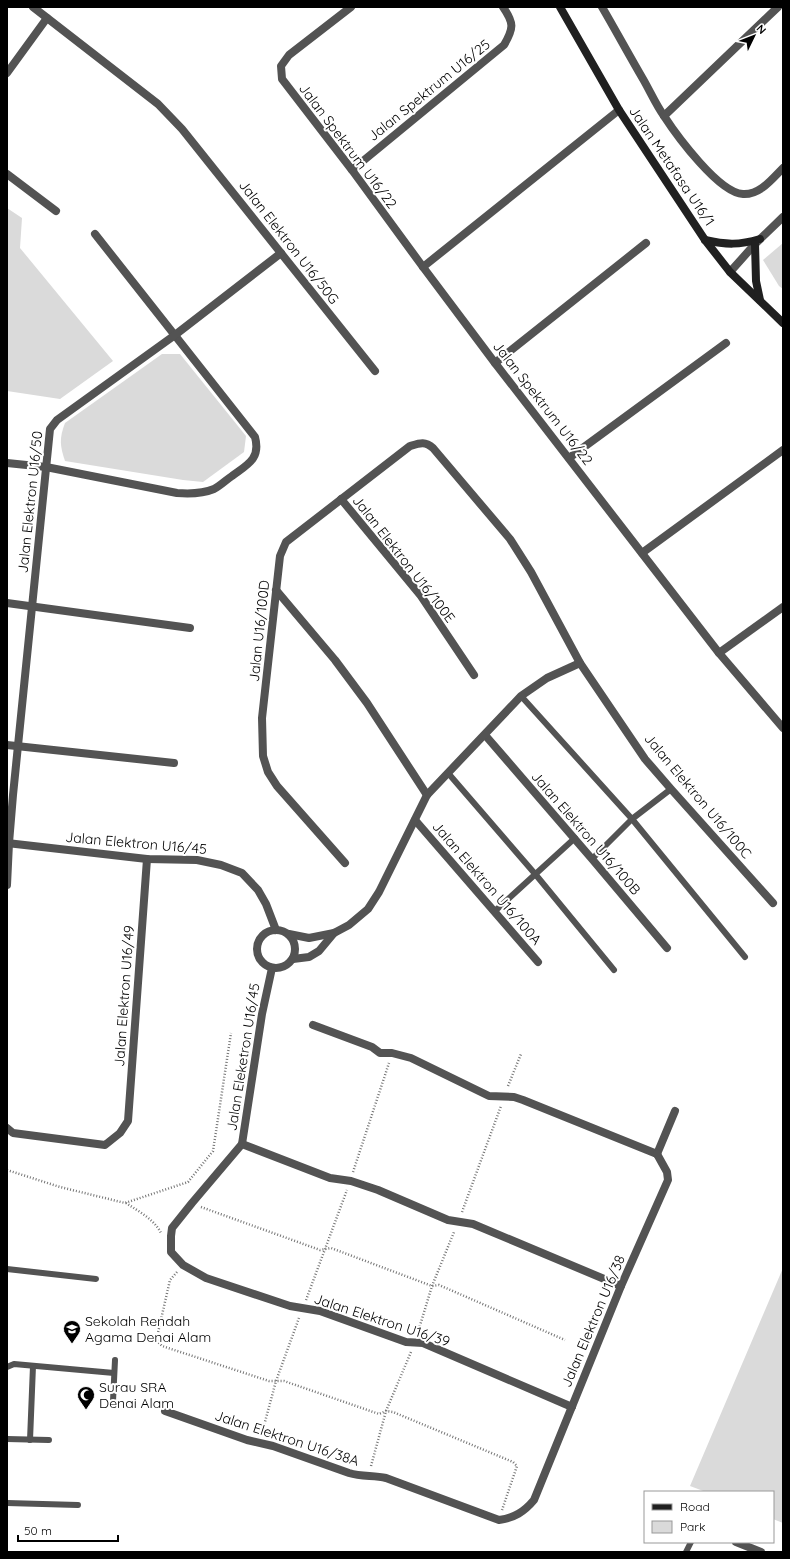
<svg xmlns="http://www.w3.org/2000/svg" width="790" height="1559" viewBox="0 0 790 1559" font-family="Quicksand,sans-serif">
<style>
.green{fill:#dadada}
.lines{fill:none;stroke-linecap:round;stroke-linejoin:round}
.path{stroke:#757575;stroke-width:2.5;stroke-dasharray:1 2;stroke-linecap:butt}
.lane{stroke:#535353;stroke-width:6}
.street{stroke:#535353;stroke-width:8}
.secondary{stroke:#202020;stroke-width:8}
.labels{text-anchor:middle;stroke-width:4;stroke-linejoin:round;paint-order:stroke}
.street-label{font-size:14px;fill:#000;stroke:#fff}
.poi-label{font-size:14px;fill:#000;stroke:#fff;text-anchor:start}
</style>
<rect width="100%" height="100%" fill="#fff"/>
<g class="green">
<polygon points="7,208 22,218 20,248 113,361 60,399 7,391"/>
<polygon points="783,243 783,289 779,286 763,260"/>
<path d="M162 354H180L246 436 244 452 203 482 183 480 65 461C60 446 59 439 65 423Z"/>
<polygon points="783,1268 783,1523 773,1519 773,1492 706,1492 690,1486"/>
</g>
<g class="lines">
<g class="path">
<polyline points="508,1086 521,1054"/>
<polyline points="7,1170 60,1187 125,1203 188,1182 213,1151 231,1033"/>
<polyline points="353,1172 389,1063"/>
<path d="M126 1203C138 1211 154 1219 161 1233"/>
<polyline points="201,1207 320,1250 331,1248 432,1286 439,1285 565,1340"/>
<polyline points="462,1212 501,1106"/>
<polyline points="177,1272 170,1280 157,1337 158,1342 162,1346 269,1381 284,1381 379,1414 386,1411 393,1412 513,1462 517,1466 502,1510"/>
<polyline points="306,1300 347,1190"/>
<polyline points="418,1332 432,1286 454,1232"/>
<polyline points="262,1433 276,1381 299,1318"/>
<polyline points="371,1466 386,1411 411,1352"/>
</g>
<g class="lane">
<polyline points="521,696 632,819 745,957"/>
<polyline points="448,773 536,875 614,970"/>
<polyline points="592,859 632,819 671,789"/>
<polyline points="495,911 575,838"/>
<polyline points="7,1269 96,1279"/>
<polyline points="7,1367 14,1364 114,1373"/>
<polyline points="113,1401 115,1360"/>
<polyline points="7,1439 49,1440"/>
<polyline points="30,1440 33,1366"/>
<polyline points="7,1503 78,1505"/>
<polyline points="686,1552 691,1542"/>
</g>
<g class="street">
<polyline points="33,7 158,104 182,129 375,371"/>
<polyline points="351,7 289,55 281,66 282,79 352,170 423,267 495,363 719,653 783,728"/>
<path d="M602 7C616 31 629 55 643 79 650 91 656 105 664 116 677 136 719 193 743 194 760 195 772 179 783 168"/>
<polyline points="7,73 47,18"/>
<polyline points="664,116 778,7"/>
<path d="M352 170 504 45C514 28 514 23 503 7"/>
<polyline points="7,174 56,211"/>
<polyline points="423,267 619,110"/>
<polyline points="730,272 755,244 783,217"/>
<polyline points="495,363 646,243"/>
<polyline points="569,458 726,343"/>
<path d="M7 463 46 467 177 493C190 494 202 494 214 489 220 486 226 480 232 476 247 465 261 459 255 437L95 234"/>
<polyline points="341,499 421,596 474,675"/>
<polyline points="642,553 783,450"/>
<polyline points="276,590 335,660 367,703 427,795"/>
<polyline points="7,603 190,628"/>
<polyline points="719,653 783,607"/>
<polyline points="485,735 592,859 667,948"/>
<polyline points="7,745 174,763"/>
<polyline points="415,820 538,962"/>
<polyline points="7,843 147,859 197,860 221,865 242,873 258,890 266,904 276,930"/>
<path d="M345 863 277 786 268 772 263 756 262 718 280 556 286 542 410 446C420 443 425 441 433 448L510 539 531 572 580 663 645 759 671 789 773 903"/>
<polyline points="7,885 9,843 13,795 50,429 57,420 175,335 281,253"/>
<circle cx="276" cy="949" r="19"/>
<polyline points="289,934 309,938 334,933 349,925 368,909 379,892 427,795 521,696 547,678 580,663"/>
<polyline points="293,959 309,957 319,951 334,933"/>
<polyline points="272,968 262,1014 242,1144 192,1203 172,1228 171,1236 171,1252 183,1265 206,1278 290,1306 320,1311 406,1342 423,1343 430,1346 572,1407"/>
<polyline points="313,1025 372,1047 380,1053 392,1053 411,1058 489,1096 514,1097 523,1100 657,1154"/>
<polyline points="7,1128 13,1133 105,1145 120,1133 128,1121 147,859"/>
<polyline points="242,1144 330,1178 351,1181 378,1190 448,1220 473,1224 621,1286"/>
<polyline points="657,1154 675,1111"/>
<path d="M165 1411 247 1440 273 1446 349 1473C362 1477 374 1475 386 1478L499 1520C514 1518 524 1512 534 1500L621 1286 668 1180 667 1172 657 1154"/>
<polyline points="736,1542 761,1552"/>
</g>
<g class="secondary">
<polyline points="560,7 619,110 705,240 730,272 783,323"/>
<path d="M705 240C727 245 739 245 760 239"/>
<polyline points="755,244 756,281 760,300"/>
</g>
</g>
<defs>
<symbol id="school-pin" viewBox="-11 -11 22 30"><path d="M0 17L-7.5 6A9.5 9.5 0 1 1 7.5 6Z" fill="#000" stroke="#fff"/><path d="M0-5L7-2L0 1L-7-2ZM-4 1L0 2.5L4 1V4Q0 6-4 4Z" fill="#fff"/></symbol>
<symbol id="mosque-pin" viewBox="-11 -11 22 30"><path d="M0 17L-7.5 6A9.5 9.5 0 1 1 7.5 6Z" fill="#000" stroke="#fff"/><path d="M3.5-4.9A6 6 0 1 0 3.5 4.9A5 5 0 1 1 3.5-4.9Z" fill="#fff"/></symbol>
</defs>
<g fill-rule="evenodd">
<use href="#school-pin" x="62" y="1319" width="20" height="27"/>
<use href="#mosque-pin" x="76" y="1385" width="20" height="27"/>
</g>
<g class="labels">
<g class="street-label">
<text transform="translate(429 90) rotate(-39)" y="5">Jalan Spektrum U16/25</text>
<text transform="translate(348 146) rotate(53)" y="5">Jalan Spektrum U16/22</text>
<text transform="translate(672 166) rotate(56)" y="5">Jalan Metafasa U16/1</text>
<text transform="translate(289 242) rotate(52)" y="5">Jalan Elektron U16/50G</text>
<text transform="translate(543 403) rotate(52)" y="5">Jalan Spektrum U16/22</text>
<text transform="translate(30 502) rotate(-84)" y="5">Jalan Elektron U16/50</text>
<text transform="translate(404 559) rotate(52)" y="5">Jalan Elektron U16/100E</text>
<text transform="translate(259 631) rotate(-84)" y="5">Jalan U16/100D</text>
<text transform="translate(698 796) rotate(50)" y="5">Jalan Elektron U16/100C</text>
<text transform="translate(586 833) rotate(49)" y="5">Jalan Elektron U16/100B</text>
<text transform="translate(136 843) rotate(5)" y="5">Jalan Elektron U16/45</text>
<text transform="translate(487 883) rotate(49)" y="5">Jalan Elektron U16/100A</text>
<text transform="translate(124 996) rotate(-86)" y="5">Jalan Elektron U16/49</text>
<text transform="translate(243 1057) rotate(-81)" y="5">Jalan Eleketron U16/45</text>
<text transform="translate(382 1320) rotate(18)" y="5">Jalan Elektron U16/39</text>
<text transform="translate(593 1321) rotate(-67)" y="5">Jalan Elektron U16/38</text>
<text transform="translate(287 1438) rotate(18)" y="5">Jalan Elektron U16/38A</text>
</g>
<g class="poi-label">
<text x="85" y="1326">Sekolah Rendah<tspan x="85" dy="16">Agama Denai Alam</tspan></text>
<text x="99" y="1392">Surau SRA<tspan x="99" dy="16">Denai Alam</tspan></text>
</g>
</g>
<rect width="790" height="1559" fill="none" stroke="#000000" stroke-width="16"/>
<rect x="644" y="1491" width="130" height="52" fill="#ffffff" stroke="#999999"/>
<rect x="652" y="1504" width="20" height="6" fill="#202020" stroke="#999999"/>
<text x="680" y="1511" font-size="12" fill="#000000">Road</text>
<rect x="652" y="1521" width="20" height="12" fill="#dadada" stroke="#999999"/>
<text x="680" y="1531" font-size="12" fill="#000000">Park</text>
<g transform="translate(754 36) rotate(47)" stroke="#ffffff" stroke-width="3" paint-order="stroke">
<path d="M0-3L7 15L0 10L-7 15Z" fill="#000000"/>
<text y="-6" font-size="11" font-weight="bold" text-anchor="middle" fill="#000000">N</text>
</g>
<path d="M18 1535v6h100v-6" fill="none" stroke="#000000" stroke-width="2"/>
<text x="24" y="1535" font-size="12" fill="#000000" stroke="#ffffff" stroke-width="3" paint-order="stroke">50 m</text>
</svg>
